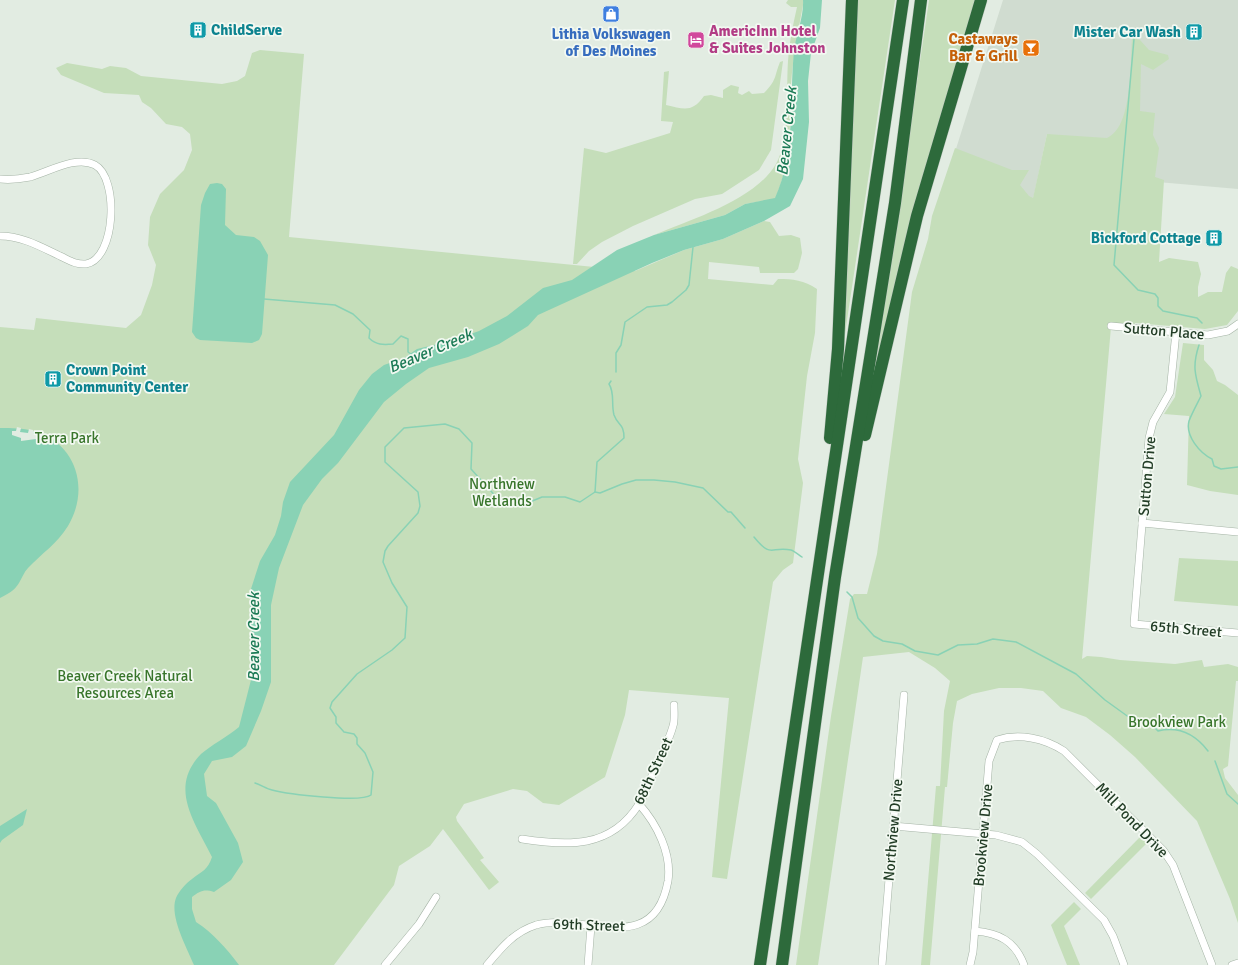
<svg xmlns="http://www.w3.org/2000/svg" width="1238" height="965" viewBox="0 0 1238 965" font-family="Signika,sans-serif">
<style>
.built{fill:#d0dcd0}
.green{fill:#c5deba}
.water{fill:#89d2b5}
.pier{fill:#e2ece2}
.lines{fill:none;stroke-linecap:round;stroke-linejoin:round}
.stream{stroke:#89d2b5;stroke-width:1.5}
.street-casing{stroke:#a5b4a6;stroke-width:8}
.highway-casing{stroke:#c1c9c2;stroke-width:13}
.street{stroke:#fff;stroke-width:7}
.highway{stroke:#2d6a3b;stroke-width:12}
.labels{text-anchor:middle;stroke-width:3.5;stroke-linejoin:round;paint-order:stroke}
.culture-label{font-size:15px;font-weight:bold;fill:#0d838f;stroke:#f3f9f2;text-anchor:start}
.hotel-label{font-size:15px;font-weight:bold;fill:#b23c85;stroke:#f3f9f2;text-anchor:start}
.shop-label{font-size:15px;font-weight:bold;fill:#366cbe;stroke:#f3f9f2}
.food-label{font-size:15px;font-weight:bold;fill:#c56008;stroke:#f3f9f2;text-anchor:end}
.street-label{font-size:15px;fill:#223d26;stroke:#f3f9f2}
.park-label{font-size:15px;fill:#38752b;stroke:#f3f9f2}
.water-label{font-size:16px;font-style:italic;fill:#1b7a55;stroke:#f3f9f2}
</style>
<rect width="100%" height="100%" fill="#e2ece2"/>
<polygon class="built" points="1003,0 1238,0 1238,189 1146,181 1047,134 1029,218 937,209"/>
<g class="green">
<path d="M788 0H803V5C798 32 793 57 791 84 789 127 793 158 775 199L745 204 725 215 654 235C692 219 755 200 776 164 790 140 786 89 788 61 789 43 793 25 797 7H791L786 3Z"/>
<polygon points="857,0 895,0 843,347"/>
<path d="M929 0H975C941 118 904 235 879 355H877Z"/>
<path d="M1132 38 1140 40 1149 50 1168 55 1169 59 1153 70 1141 64 1140 111 1155 113 1153 135 1159 148 1155 177 1164 180 1159 262 1169 258 1198 262 1201 274 1198 287V297L1208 292H1222L1226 273 1231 266 1238 269V311L1227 325 1205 329 1135 323 1134 329 1111 327 1082 659 1087 656 1101 657 1120 660 1175 664 1202 660 1204 667 1228 664 1238 667V681H1236L1228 766 1223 769 1225 778 1238 795V923L1230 899 1197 821 1135 757 1110 735 1086 717 1061 708 1043 691 1021 688H999L972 694 957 701 953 723 947 787H945L930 965H921L936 786H940L944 711 950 681 935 668 909 652 863 657 818 965H796L831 716 850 599 854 594H867L877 554 912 292 928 239 932 216 955 148 1012 170H1029L1020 185 1029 196 1033 198 1047 134 1107 138C1133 127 1130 63 1132 38Z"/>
<path d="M260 50 304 54 289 237 635 271 684 250 723 239 764 221 770 222 779 236 791 235 800 238 802 253 798 269 794 273H760L759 267 709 262 708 279 773 285 778 279C793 279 804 280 817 289L815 333 807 376 798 459 803 483 793 563 783 570 773 582 727 879 712 877 729 698 629 690 625 715 605 777 559 805 543 803 527 791 513 789 464 804 456 817 457 821 484 858 480 860 499 882 489 890 443 829 430 846 399 866 394 885 334 965H0V327L34 330 36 318 126 328 141 315 152 285 156 265 148 245 150 217 160 194 184 170 192 150 190 134 182 127 166 124 151 108 142 102 139 95 104 93 61 75 56 68 67 63 102 69 110 66 126 68 141 76 222 84 237 81 245 76 252 53Z"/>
<path d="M783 61 771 150 759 170 722 194 695 199 633 226 602 242 589 251 577 264H573L584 148 606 153 670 133 673 122 661 121 664 72 669 71 666 105C684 109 692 113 704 96L711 95 723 98V90L731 85 739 87 738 93 742 95 749 91 752 94 764 93C777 80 774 77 780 62Z"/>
<polygon points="1183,343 1204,345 1204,360 1213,370 1217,381 1225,385 1238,395 1238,495 1210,491 1187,485 1189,416 1164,414 1175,397"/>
<polygon points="1179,558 1238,561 1238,606 1174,601"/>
<polygon points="1140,837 1147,843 1091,899 1085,893"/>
<polygon points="1074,902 1081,909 1064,926 1080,965 1067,965 1051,925"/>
</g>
<g class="water">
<path d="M803 0H822L820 28 811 53 808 81 809 122 803 179 790 206 764 221 723 239 684 250 652 263 538 315 528 326 499 344 468 357 429 368 406 384 384 402 338 463 322 479 303 505 279 568 271 605V682L261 711 246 746 232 757 212 761 204 774 207 796 216 803 238 843 243 862 231 880 214 892C204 889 200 891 192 897V909L196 922C213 933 227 949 239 965H194C187 948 169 916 176 898 179 891 186 883 192 879 202 871 208 870 212 857 195 822 168 788 201 754 210 746 228 736 239 727L252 676 255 655 250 620V592L260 561 275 535 281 516 283 502 290 482 334 435 359 390 372 374 384 365 404 358 417 349 454 340 479 331 507 316 543 288 572 280 617 250 654 235 725 215 745 204 775 198C796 152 789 101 794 51 796 34 804 17 803 0Z"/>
<polygon points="217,183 222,184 226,189 225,225 236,235 254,237 260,241 268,255 262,334 259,340 252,343 200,340 196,338 192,332 201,205 205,193 210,184"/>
<path d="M0 428C11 428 23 428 33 431 77 443 90 489 68 526 57 544 42 553 28 568 24 572 22 578 19 583 14 591 8 594 0 598Z"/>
<polygon points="27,809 23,825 2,840 0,843 0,826"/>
</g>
<polygon class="pier" points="17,427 21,428 20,432 28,433 29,429 33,430 33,434 37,434 36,439 21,441 21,438 12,435 12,431 16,431"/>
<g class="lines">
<g class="stream">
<polyline points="1134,39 1114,265 1138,290 1155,294 1158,298 1158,306 1163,311 1197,318 1202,323"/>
<path d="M264 299 335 305 353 314 370 330 369 338C376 345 383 345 393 344L401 336 408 339V352L411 354"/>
<path d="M1199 345C1192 366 1195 375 1201 396 1197 404 1192 413 1189 421 1185 436 1200 453 1212 459L1214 466 1221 469 1238 467"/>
<polyline points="616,372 616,353 621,345 625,322 647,307 667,305 672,302 686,290 689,285 693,247"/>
<polyline points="595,492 600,493 622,484 636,480 654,480 675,482 703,488 728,512 731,512 745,528"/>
<path d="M754 537C772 559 770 546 791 550 794 551 799 555 802 557"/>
<path d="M847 592 852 597 858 618 874 636 883 641 902 644 915 651 938 655 958 645 977 644 993 639 1016 642 1076 674 1105 700 1137 723 1151 724 1158 731C1179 726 1195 734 1208 751"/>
<polyline points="1215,761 1227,794 1238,804"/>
<path d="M255 783C261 785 267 789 272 790 287 794 361 803 371 795L373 772 365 753 357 744V738L354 734 344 732 336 723V717L330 708 332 702 357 674 392 650 405 638 407 607 392 583 383 562 385 551 388 546 418 513 420 506 418 492 385 462V447L404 428 445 424 459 429 472 443 471 469 499 500 525 504 542 497H565L580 502 595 492 597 462 624 438C624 423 618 426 614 415 611 404 615 393 609 384L611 381"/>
</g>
<defs>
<g id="street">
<path d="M0 179C10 180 20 179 30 177 49 172 76 155 95 165 119 178 116 259 86 264 76 265 69 260 60 256 41 247 22 236 0 236"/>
<polyline points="1111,326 1208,335 1228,331 1238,324"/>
<polyline points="1176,332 1170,392 1153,422 1149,438 1134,624 1238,633"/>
<polyline points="1142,523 1238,532"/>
<polyline points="893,826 996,835 1022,842 1037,854 1104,920 1113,936 1124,965"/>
<path d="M522 839C567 846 611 849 639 804 646 793 650 780 655 768 661 755 669 741 673 726 675 720 674 712 674 705"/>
<path d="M975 931C999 933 1015 941 1024 965"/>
<polyline points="385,965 419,924 436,897"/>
<path d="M487 965C501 948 514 932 536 925 584 912 654 959 668 881 672 854 657 824 639 804"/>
<polyline points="588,965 591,926"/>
<polyline points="882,965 904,695"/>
<path d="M970 965 973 952 989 761 997 740C1019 733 1044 738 1064 751L1163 850 1173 865 1212 965"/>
<polyline points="1232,965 1238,963"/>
</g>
<g id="highway">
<polyline points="865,435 917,216 981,0"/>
<polyline points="830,438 838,349 852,0"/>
<polyline points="760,965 903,0"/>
<polyline points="782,965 835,577 895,203 921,0"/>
</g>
</defs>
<use href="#street" class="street-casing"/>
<use href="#highway" class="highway-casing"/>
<use href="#street" class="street"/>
<use href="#highway" class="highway"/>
</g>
<defs>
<symbol id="shop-square" viewBox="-11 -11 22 22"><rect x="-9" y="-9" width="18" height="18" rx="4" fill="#3f7fe0" stroke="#f3f9f2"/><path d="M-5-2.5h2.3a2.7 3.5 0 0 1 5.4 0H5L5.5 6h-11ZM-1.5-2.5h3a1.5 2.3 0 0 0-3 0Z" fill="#fff"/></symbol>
<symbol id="building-square" viewBox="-11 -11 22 22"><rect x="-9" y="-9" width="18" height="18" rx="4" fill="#0f9aa8" stroke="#f3f9f2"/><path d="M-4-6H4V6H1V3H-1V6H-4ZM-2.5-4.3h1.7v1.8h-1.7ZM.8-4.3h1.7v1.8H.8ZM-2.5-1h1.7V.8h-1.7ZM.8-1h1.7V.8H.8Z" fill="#fff"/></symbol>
<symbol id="hotel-square" viewBox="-11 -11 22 22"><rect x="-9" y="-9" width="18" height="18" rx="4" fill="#d1479c" stroke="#f3f9f2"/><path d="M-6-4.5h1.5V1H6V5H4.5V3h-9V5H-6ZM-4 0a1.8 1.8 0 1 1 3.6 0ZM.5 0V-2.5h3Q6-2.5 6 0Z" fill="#fff"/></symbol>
<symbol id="bar-square" viewBox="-11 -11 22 22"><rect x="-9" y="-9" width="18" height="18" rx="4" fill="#e8710a" stroke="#f3f9f2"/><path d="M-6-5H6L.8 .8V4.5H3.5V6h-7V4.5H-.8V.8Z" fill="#fff"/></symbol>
</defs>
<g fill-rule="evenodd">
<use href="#shop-square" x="601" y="4" width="20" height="20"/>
<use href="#building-square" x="188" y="20" width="20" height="20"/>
<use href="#building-square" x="1184" y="22" width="20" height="20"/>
<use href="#hotel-square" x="686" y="30" width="20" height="20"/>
<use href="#bar-square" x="1021" y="38" width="20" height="20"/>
<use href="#building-square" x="1204" y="228" width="20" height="20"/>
<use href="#building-square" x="43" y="369" width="20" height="20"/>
</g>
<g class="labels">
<g class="culture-label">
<text x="211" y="35">ChildServe</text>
<text x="1181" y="37" text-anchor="end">Mister Car Wash</text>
<text x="1201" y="243" text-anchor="end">Bickford Cottage</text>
<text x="66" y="375">Crown Point<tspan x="66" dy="17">Community Center</tspan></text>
</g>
<g class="hotel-label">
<text x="709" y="36">AmericInn Hotel<tspan x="709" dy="17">&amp; Suites Johnston</tspan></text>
</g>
<g class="shop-label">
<text x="611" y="39">Lithia Volkswagen<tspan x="611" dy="17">of Des Moines</tspan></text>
</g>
<g class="food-label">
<text x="1018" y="44">Castaways<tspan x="1018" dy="17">Bar &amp; Grill</tspan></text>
</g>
<g class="street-label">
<text transform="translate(1164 331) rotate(5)" y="5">Sutton Place</text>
<text transform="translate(1147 476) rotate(-85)" y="5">Sutton Drive</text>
<text transform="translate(1186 629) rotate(5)" y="5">65th Street</text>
<text transform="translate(653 771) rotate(-65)" y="5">68th Street</text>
<text transform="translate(1132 820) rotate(46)" y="5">Mill Pond Drive</text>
<text transform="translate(893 830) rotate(-85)" y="5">Northview Drive</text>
<text transform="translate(983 835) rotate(-85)" y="5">Brookview Drive</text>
<text transform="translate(589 925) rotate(2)" y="5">69th Street</text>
</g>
<g class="park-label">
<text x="67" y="443">Terra Park</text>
<text x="502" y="489">Northview<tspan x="502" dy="17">Wetlands</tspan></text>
<text x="125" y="681">Beaver Creek Natural<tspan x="125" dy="17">Resources Area</tspan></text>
<text x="1177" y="727">Brookview Park</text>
</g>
<g class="water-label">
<text transform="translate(786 131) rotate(-84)" y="6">Beaver Creek</text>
<text transform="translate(430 350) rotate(-23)" y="6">Beaver Creek</text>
<text transform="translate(253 637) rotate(-90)" y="6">Beaver Creek</text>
</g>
</g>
</svg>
